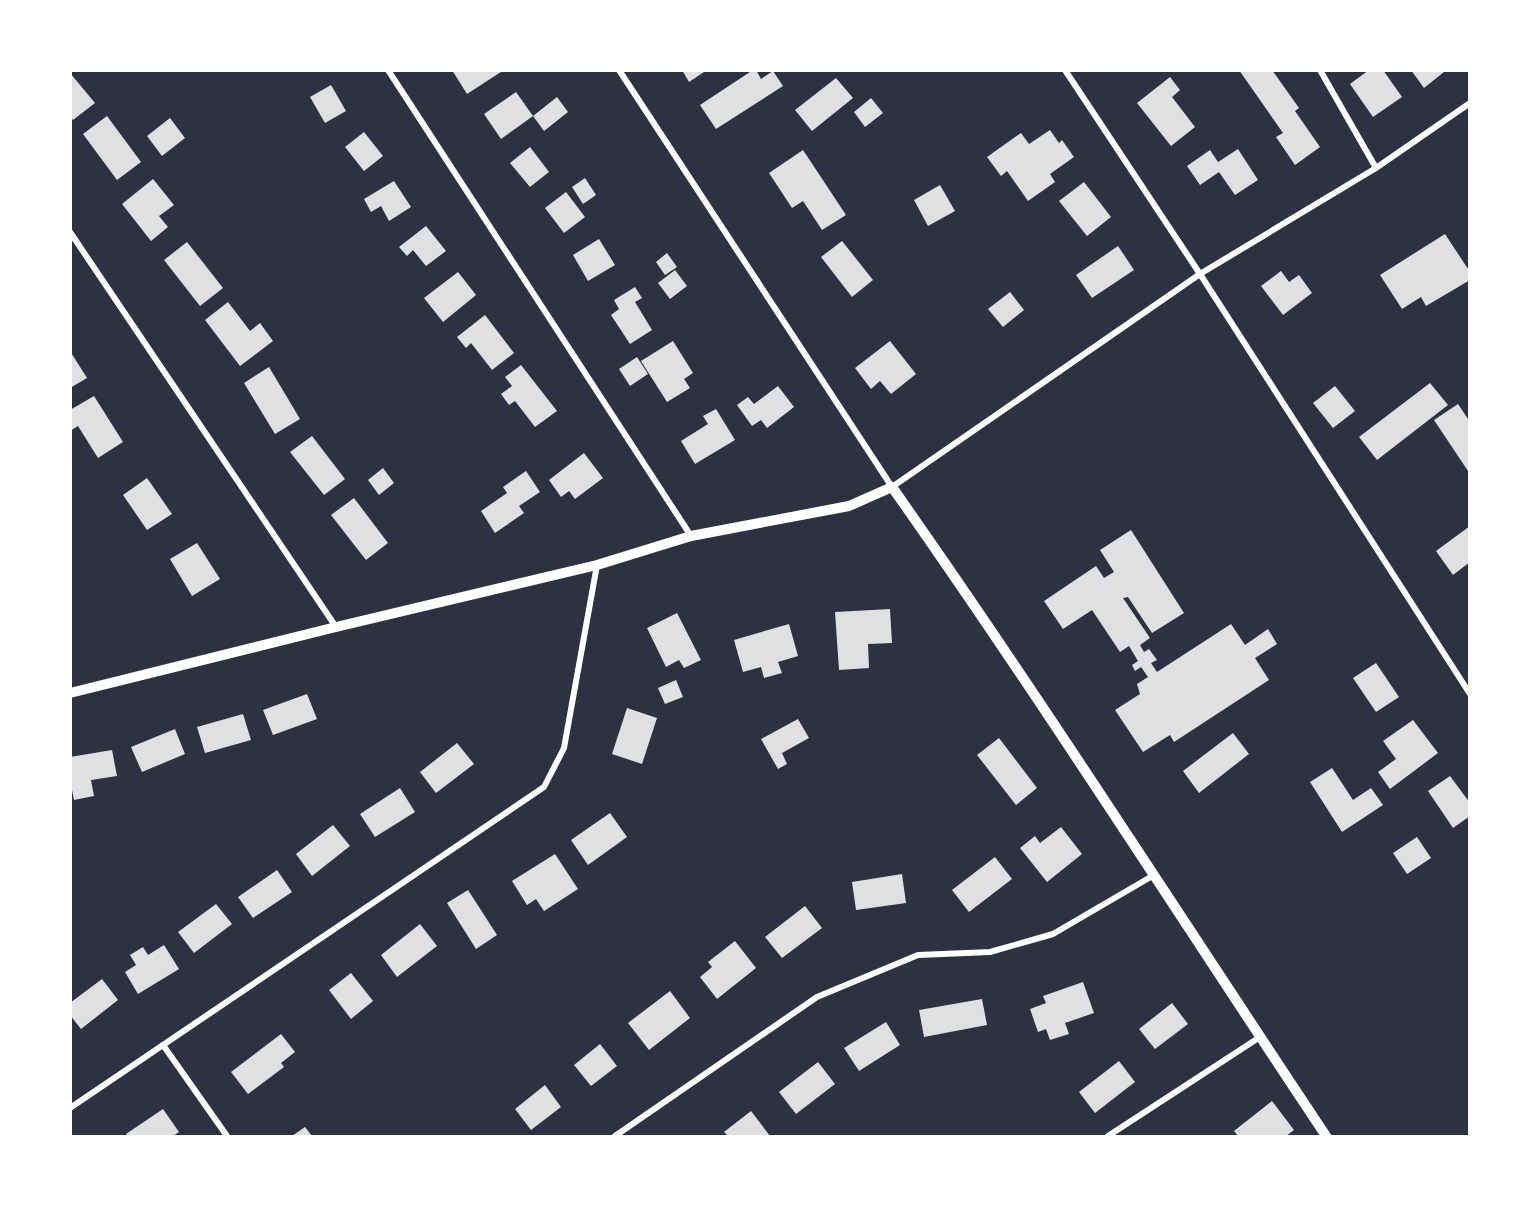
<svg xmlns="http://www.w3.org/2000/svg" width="1540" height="1207" viewBox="0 0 1540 1207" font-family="Georgia,serif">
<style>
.building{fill:#e0e0e3}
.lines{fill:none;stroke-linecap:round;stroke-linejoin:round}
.minor{stroke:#fff;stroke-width:6}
.tertiary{stroke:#fff;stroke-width:10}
</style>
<rect width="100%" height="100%" fill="#2d3142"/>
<g class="building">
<polygon points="452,70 504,70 467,94"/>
<polygon points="682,70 707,70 689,82"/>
<polygon points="753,70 756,70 761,79 773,71 783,86 716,129 700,105"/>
<polygon points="1239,70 1272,70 1299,108 1295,111 1320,147 1295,165 1276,137 1283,133"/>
<polygon points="1369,70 1383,70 1402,97 1373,117 1350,84"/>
<polygon points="1411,70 1442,70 1444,72 1424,88"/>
<polygon points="70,73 95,103 73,120 70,116"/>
<polygon points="1170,77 1180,90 1172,97 1195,127 1171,146 1137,103"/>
<polygon points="836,78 853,98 812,131 795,110"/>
<polygon points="331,85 346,111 325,123 310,97"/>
<polygon points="516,92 533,116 501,139 484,114"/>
<polygon points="557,97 568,112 544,131 533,116"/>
<polygon points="871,98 883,113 865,127 854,112"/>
<polygon points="107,116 141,162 117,180 83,134"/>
<polygon points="170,118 185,138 162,156 147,136"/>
<polygon points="1050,130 1059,143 1062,140 1074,157 1050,174 1055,182 1028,201 1007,171 1001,176 987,157 1021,133 1029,144"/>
<polygon points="364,132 383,156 364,171 345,147"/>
<polygon points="530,147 549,172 530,187 510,163"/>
<polygon points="1238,149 1258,180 1235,195 1219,172 1200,185 1187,166 1210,150 1218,162"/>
<polygon points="803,150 846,215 822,230 803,201 792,208 769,173"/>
<polygon points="585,178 596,195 583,204 572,187"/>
<polygon points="153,179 174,205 159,216 168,227 151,241 122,204"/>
<polygon points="394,181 411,207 389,221 381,206 371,212 364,199"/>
<polygon points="1084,182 1111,217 1087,236 1059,201"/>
<polygon points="940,185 955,211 928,226 914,200"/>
<polygon points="566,192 585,217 564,233 545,208"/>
<polygon points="426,226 446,251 426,266 413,250 407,256 399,247"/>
<polygon points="1445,234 1470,272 1470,280 1426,306 1421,297 1402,309 1380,275"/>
<polygon points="599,239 615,265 588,281 573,255"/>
<polygon points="842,241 873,280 852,297 821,257"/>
<polygon points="187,242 223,288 200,306 164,260"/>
<polygon points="1118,246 1134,270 1092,298 1076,275"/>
<polygon points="667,253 677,267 665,275 656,262"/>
<polygon points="675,270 687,286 670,299 658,283"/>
<polygon points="1281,271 1289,282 1299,275 1312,293 1283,315 1261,286"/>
<polygon points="458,272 476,295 443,322 424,298"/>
<polygon points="635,287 642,298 635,302 652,330 630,344 611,315 619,309 614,300"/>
<polygon points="1010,292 1024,310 1003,327 988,309"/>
<polygon points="228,302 250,331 260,323 273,341 240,366 205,320"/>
<polygon points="485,315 514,353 492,370 471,343 466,348 457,337"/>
<polygon points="673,341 693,373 684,379 690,388 667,402 641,361"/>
<polygon points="890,341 916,374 891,394 880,381 871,389 855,368"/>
<polygon points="70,351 87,378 70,388"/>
<polygon points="637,357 648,374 630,386 619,369"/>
<polygon points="521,365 557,411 535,427 515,401 509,405 501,394 512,386 505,377"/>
<polygon points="269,367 300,419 275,434 244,383"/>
<polygon points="1430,383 1448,405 1377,460 1359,437"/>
<polygon points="778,386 794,407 767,428 761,420 752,426 737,405 748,397 754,404"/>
<polygon points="1335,386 1355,411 1333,428 1313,403"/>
<polygon points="94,396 123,442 98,458 78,426 70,431 70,410"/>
<polygon points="1458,404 1470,422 1470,474 1434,420"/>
<polygon points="716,409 735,440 695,464 681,441 708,424 703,416"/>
<polygon points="312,436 345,479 324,495 290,452"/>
<polygon points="584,453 603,478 575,499 569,491 561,497 549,480"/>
<polygon points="383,468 394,483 379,495 368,480"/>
<polygon points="526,471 540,492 519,506 524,513 495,533 481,511 507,493 503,487"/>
<polygon points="147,478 172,514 147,530 123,495"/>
<polygon points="354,498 388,543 366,560 331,515"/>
<polygon points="1470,526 1470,562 1453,575 1436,551"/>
<polygon points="1131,530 1184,613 1152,633 1128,597 1123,598 1150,638 1140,645 1144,652 1149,649 1157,660 1151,663 1157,672 1231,624 1245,645 1268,629 1277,644 1255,658 1269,680 1174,742 1170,735 1143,752 1115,710 1140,694 1137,684 1148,677 1141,667 1135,671 1132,665 1138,661 1129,646 1120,652 1092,610 1063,629 1044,601 1096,566 1104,578 1114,572 1100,550"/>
<polygon points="197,543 220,579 192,596 170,559"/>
<polygon points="890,609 892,643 868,644 869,668 839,670 835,612"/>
<polygon points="677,613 701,660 684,668 679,660 666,667 647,628"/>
<polygon points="789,624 798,656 778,662 782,673 764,678 761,667 743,672 734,640"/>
<polygon points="1376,663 1399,697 1376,712 1353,678"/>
<polygon points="676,680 683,697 665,704 658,688"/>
<polygon points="307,694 317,719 273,735 263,710"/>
<polygon points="627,708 657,718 642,764 612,754"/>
<polygon points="243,714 251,740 205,753 197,727"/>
<polygon points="798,719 809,738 782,753 787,764 778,769 761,739"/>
<polygon points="1413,720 1438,753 1390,789 1378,772 1396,759 1383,741"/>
<polygon points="175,729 185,754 142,772 131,747"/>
<polygon points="1233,733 1249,754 1199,793 1183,771"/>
<polygon points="999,738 1037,788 1016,805 977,755"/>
<polygon points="457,743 474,764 436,793 420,772"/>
<polygon points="112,750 117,776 91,780 94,796 74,800 70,780 70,757"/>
<polygon points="1332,768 1353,800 1371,788 1383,805 1342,832 1310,782"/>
<polygon points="1450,776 1470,803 1470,816 1453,828 1428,791"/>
<polygon points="400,788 415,812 375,837 360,814"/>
<polygon points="610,813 627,837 588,865 571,840"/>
<polygon points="333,825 350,846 312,876 296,854"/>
<polygon points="1061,827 1082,854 1047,882 1020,848 1035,836 1040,843"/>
<polygon points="1417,837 1431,858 1407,874 1393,853"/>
<polygon points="555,854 578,889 544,911 536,899 527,905 512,881"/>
<polygon points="995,857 1012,879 969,912 952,890"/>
<polygon points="277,870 292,892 253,918 238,897"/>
<polygon points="902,874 906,903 856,910 852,882"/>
<polygon points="468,890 497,935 476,949 447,903"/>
<polygon points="216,904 232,924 194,953 178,932"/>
<polygon points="805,906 822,928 782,958 765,937"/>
<polygon points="420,924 437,946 397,977 381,955"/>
<polygon points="735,941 756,968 717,999 700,977 712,967 708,962"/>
<polygon points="164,945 179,969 138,994 125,972 136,965 130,955 143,947 148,955"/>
<polygon points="351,973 373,1001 351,1019 329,990"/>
<polygon points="102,979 118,1000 81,1029 70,1015 70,1003"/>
<polygon points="1083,982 1094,1013 1065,1023 1069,1034 1050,1040 1046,1029 1038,1032 1030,1009 1046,1003 1043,996"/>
<polygon points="670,991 690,1018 649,1050 628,1023"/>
<polygon points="982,999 987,1025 924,1037 919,1010"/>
<polygon points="1172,1003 1188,1024 1155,1049 1139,1029"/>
<polygon points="886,1022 900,1045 859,1071 844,1048"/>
<polygon points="281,1034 295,1052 281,1063 284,1067 248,1094 231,1072"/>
<polygon points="600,1044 617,1066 591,1086 574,1065"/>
<polygon points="1119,1061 1135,1082 1095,1113 1079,1092"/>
<polygon points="818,1062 835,1084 796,1114 779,1092"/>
<polygon points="545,1085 561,1107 531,1130 515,1109"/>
<polygon points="1272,1101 1294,1130 1286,1136 1238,1136 1234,1131"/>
<polygon points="163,1109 179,1132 173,1136 128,1136 126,1134"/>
<polygon points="751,1111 770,1136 728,1136 724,1132"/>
<polygon points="305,1127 312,1136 292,1136"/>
</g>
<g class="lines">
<g class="minor">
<polyline points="388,70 691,536"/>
<polyline points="619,70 892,487 1200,274 1376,168 1470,103"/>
<polyline points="1065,70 1200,274 1470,694"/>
<polyline points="1320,70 1376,168"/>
<polyline points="70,232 336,627"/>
<polyline points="163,1045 227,1136"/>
<polyline points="70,1108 544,787 564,748 597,565"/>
<polyline points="615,1136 817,997 918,955 990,952 1053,934 1154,875"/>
<polyline points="1108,1136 1260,1037"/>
</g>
<path class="tertiary" d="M70 693 336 627 597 565 691 536 849 506 892 487C1042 700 1182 920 1326 1136"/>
</g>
<rect width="1540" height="1207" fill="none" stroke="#ffffff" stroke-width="144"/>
</svg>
